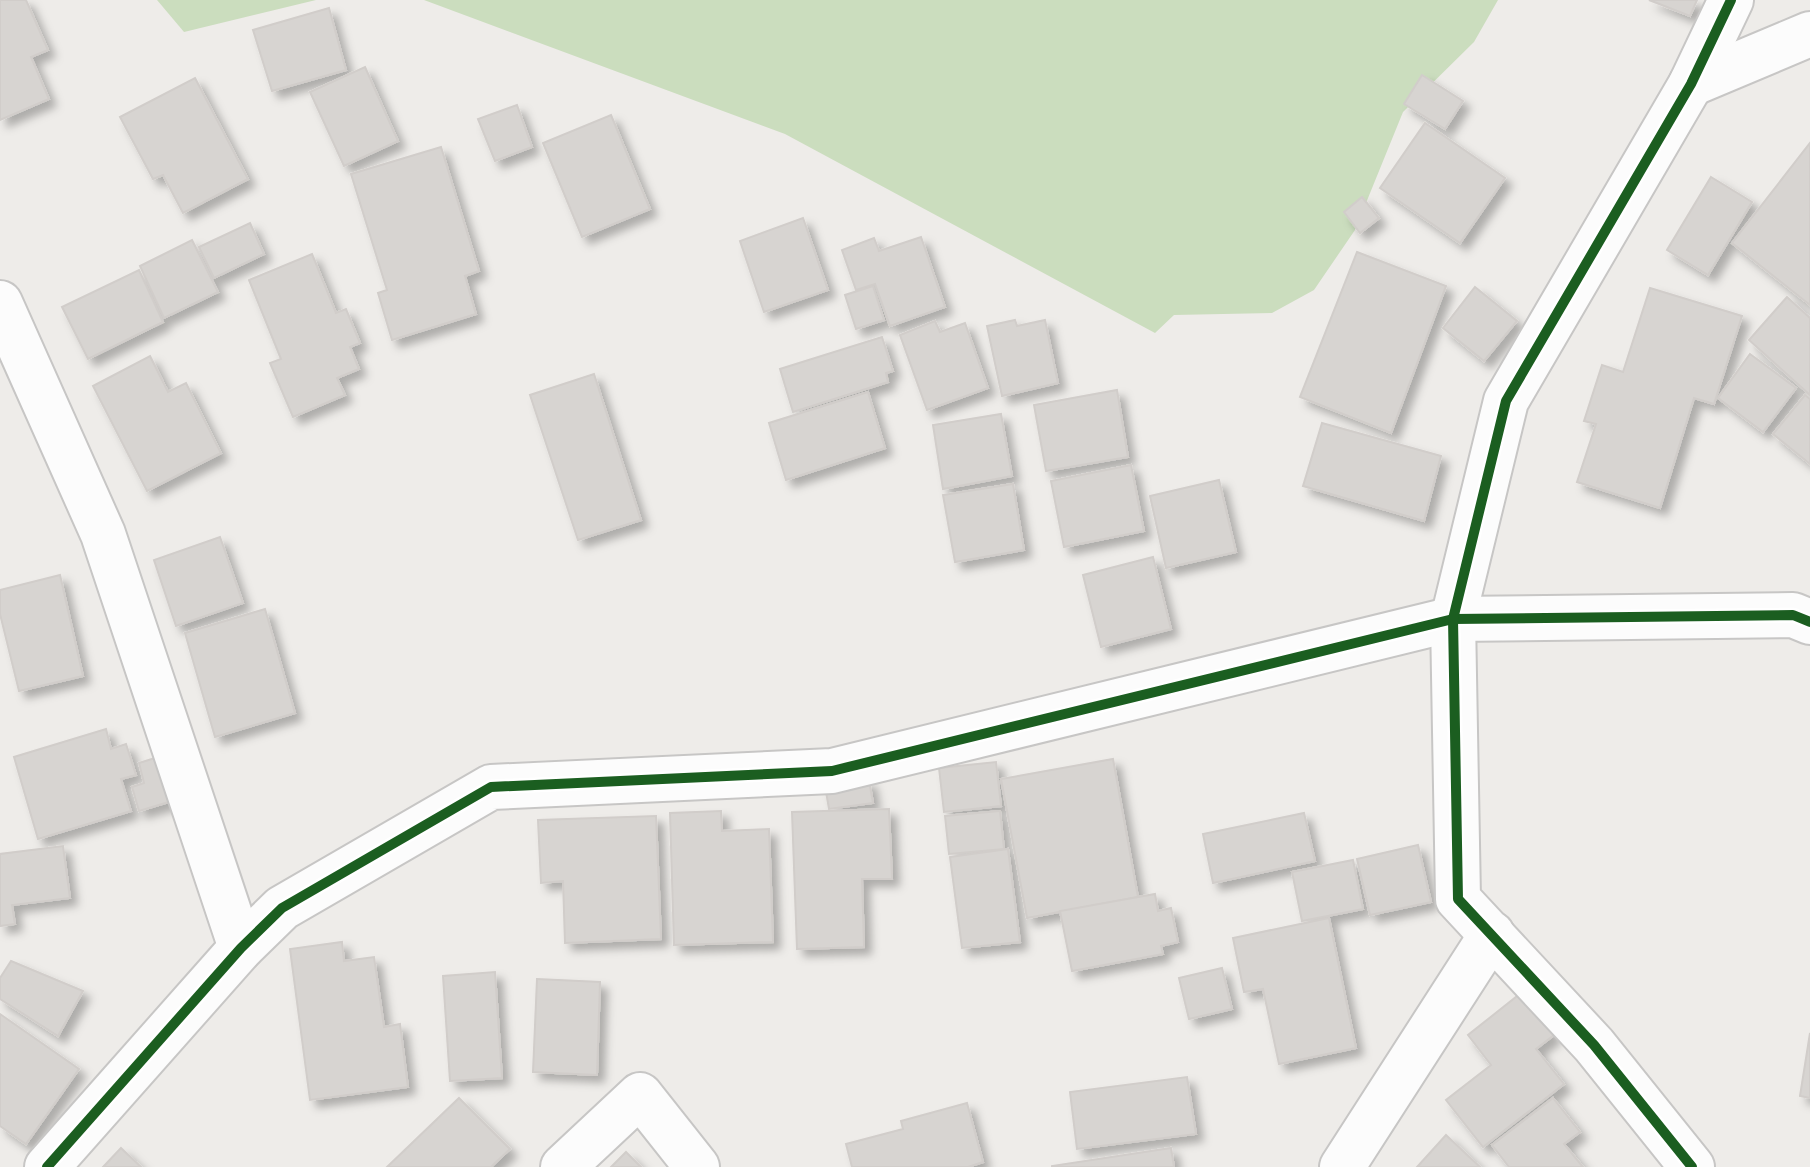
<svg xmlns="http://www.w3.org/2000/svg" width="1810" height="1167" viewBox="0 0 1810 1167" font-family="Lato,sans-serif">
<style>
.forest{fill:#cbddbe}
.building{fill:#d7d4d1;stroke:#d1cdca;stroke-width:2;filter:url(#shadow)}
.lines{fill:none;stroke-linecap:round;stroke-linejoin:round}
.minor-casing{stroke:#c7c6c5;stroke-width:48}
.minor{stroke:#fcfcfc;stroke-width:44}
.cycleway-casing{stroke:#fff;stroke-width:15}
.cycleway{stroke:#1b5e20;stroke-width:10}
</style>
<defs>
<filter id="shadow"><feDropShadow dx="7" dy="7" stdDeviation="4" flood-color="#0004"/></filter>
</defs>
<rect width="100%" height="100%" fill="#eeece9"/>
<g class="forest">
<polygon points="157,0 316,0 184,32"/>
<polygon points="424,0 1498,0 1474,42 1403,112 1355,230 1314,290 1272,313 1174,315 1155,333 785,134"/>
</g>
<g class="building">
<polygon points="0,0 26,0 48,50 31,57 49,99 0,120"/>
<polygon points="1649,0 1697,0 1690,16"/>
<polygon points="329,8 346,70 272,91 253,30"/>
<polygon points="365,67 398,141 344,166 310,92"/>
<polygon points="1422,75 1463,101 1445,129 1404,104"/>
<polygon points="195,78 248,179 183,213 163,175 153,179 120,117"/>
<polygon points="517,105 532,147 495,161 478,119"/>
<polygon points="611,115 650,209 582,237 543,143"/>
<polygon points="1425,123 1505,178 1460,243 1380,188"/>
<polygon points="1810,143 1810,305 1732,243"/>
<polygon points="441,147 479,271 465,276 476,314 392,340 378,293 387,290 351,174"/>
<polygon points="1711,177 1752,202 1708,275 1667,250"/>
<polygon points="1362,197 1379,218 1360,233 1344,212"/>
<polygon points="803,218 828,290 764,312 740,241"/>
<polygon points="250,223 264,254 214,278 199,247"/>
<polygon points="921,237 945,307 890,326 875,284 856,290 842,250 874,238 879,251"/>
<polygon points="192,240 218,292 164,318 140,266"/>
<polygon points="1357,252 1446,286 1391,433 1300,397"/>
<polygon points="312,254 336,313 346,309 360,343 350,347 359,369 337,378 345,395 293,417 270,363 281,359 249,280"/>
<polygon points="139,270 163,322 88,359 62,307"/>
<polygon points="873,286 884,320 856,329 845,295"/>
<polygon points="1475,287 1517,321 1484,361 1443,328"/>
<polygon points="1650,288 1742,316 1714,404 1694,398 1660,508 1577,482 1596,424 1584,421 1602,365 1623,372"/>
<polygon points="1787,297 1810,318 1810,395 1749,340"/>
<polygon points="1015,320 1017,326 1045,320 1058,383 1002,396 987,326"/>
<polygon points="935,321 940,332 965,323 988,388 927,410 900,335"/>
<polygon points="882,337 893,371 886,373 888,382 793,412 780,369"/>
<polygon points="1750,354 1796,388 1763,432 1718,398"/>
<polygon points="150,356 168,392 186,383 221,453 147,491 93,386"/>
<polygon points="594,374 641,520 578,540 530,395"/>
<polygon points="1117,390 1128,457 1046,471 1034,405"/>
<polygon points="868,392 885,448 786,480 769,423"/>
<polygon points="1805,395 1810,399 1810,464 1773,434"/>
<polygon points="1001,414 1012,476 943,489 933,425"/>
<polygon points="1322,423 1441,456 1424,521 1303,486"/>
<polygon points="1131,465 1144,531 1064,547 1051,481"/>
<polygon points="1219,480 1236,552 1166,568 1150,496"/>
<polygon points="1013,484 1024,550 955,562 943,495"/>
<polygon points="220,537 243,603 176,626 154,560"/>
<polygon points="1153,557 1171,629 1101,647 1083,575"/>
<polygon points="60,575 83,676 19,691 0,614 0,590"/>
<polygon points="265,609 295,713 215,737 185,633"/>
<polygon points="106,729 111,749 126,744 136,775 121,779 131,811 38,839 14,757"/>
<polygon points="168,754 182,798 139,811 132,787 144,783 139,763"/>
<polygon points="1113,759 1138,897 1027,918 1001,779"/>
<polygon points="996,762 1001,806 944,812 939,768"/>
<polygon points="869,780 873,803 829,809 825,786"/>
<polygon points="889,809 892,879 862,879 864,947 797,949 792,812"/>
<polygon points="721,811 722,831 769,829 773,942 674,945 670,813"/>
<polygon points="1000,811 1004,849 949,854 945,816"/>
<polygon points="1304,813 1315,861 1213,883 1203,834"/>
<polygon points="656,816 661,939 565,943 563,881 541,883 538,820"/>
<polygon points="1418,845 1431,902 1370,915 1357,859"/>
<polygon points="63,846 70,898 12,905 15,924 0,926 0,854"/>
<polygon points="1008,849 1020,942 962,948 950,857"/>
<polygon points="1353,860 1363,909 1302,921 1292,872"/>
<polygon points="1155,894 1158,911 1171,908 1178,942 1161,946 1163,954 1072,971 1060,911"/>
<polygon points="1329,918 1356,1048 1279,1064 1263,989 1244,992 1233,938"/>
<polygon points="342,942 344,961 374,957 384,1027 400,1024 408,1087 310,1100 290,949"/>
<polygon points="11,961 83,991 58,1036 0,999 0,978"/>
<polygon points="1222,968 1232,1009 1189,1019 1179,978"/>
<polygon points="495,972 502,1078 450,1081 443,976"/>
<polygon points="537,979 600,982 597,1075 533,1072"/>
<polygon points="1521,993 1554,1035 1536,1049 1564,1084 1483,1147 1446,1100 1491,1065 1468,1035"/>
<polygon points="0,1014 79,1069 26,1144 0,1126"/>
<polygon points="1810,1033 1810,1098 1800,1096"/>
<polygon points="1187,1077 1196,1134 1077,1149 1070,1092"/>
<polygon points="459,1098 510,1149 491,1167 387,1167"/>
<polygon points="1553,1098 1580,1132 1564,1144 1583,1167 1509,1167 1492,1145"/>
<polygon points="967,1103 983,1162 968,1167 852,1167 846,1144 903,1129 901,1121"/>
<polygon points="1446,1135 1480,1167 1417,1167"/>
<polygon points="121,1148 141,1167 103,1167"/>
<polygon points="1171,1148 1174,1167 1052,1167 1052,1166"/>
<polygon points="626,1152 641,1167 611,1167"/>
</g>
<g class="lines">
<defs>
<g id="minor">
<polyline points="1691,84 1810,34"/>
<polyline points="0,303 103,534 241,948"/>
<polyline points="47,1167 241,948 282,908 491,787 832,771 1453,619 1793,615 1810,622"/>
<polyline points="563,1167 640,1095 697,1167"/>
<polyline points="1342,1167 1492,934"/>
<polyline points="1692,1167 1594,1045 1458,899 1453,619 1506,401 1691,84 1731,0"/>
</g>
</defs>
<use href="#minor" class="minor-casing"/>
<use href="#minor" class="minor"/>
<defs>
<g id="cycleway">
<polyline points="47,1167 241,948 282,908 491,787 832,771 1453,619 1793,615 1810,622"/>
<polyline points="1692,1167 1594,1045 1458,899 1453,619 1506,401 1691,84 1731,0"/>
</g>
</defs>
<use href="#cycleway" class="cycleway-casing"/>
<use href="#cycleway" class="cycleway"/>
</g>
</svg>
